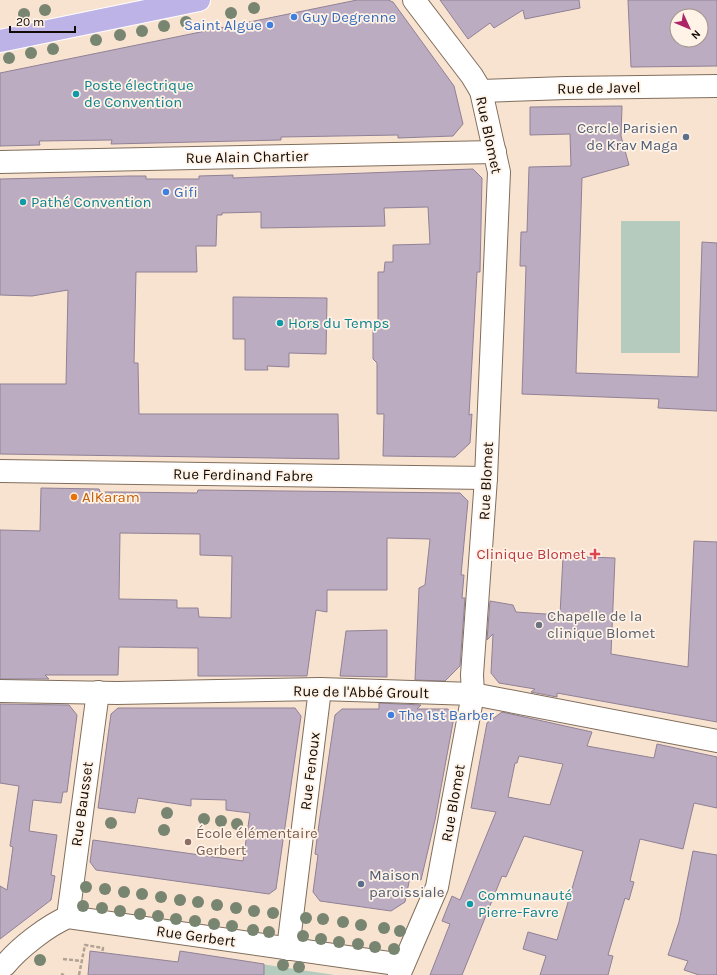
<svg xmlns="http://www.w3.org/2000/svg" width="717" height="975" viewBox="0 0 717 975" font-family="Karla,sans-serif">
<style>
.green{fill:#b5cbbd}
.building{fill:#bcacc1;stroke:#908195;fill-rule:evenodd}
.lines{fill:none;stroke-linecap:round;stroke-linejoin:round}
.minor-casing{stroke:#806e5d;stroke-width:24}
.major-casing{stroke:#fff;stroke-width:24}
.path{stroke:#b2a293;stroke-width:2.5;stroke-dasharray:4 2;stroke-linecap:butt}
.minor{stroke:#fff;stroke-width:22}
.major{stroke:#beb3e6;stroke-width:22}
.tree{fill:#778571}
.shop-dot{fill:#3f7fe0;stroke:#fff2e6;stroke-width:1.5}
.culture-dot{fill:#0f9aa8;stroke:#fff2e6;stroke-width:1.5}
.service-dot{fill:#5c6f8a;stroke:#fff2e6;stroke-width:1.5}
.food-dot{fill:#e8710a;stroke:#fff2e6;stroke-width:1.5}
.health-dot{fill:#e0444e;stroke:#fff2e6;stroke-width:1.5}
.worship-dot{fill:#6b7280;stroke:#fff2e6;stroke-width:1.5}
.education-dot{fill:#8d6e63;stroke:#fff2e6;stroke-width:1.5}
.labels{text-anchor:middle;stroke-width:3.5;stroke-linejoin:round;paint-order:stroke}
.shop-label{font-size:15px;fill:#366cbe;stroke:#fff2e6;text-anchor:start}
.culture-label{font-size:15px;fill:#0d838f;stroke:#fff2e6;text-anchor:start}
.street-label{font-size:15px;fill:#120b05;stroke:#fff2e6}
.service-label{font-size:15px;fill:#4e5e75;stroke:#fff2e6;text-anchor:end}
.food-label{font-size:15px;fill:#c56008;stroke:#fff2e6;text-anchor:start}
.health-label{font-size:15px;fill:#be3a42;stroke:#fff2e6;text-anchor:end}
.worship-label{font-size:15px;fill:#5b616d;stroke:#fff2e6;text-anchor:start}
.education-label{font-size:15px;fill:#785e54;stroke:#fff2e6;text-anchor:start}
</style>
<rect width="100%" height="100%" fill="#f8e3d0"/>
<g class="green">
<rect x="621" y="221" width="59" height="132"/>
<polygon points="261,964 335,975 260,975"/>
</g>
<g class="building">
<polygon points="357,0 388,0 393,2 454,86 463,124 453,136 398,138 398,135 281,137 281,140 111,144 112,140 39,141 40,145 0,146 0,73"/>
<polygon points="440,0 579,0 580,8 525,19 523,10 494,28 490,23 468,39"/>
<path d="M628 0H717V66L631 67ZM677 16H701V40H677Z"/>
<polygon points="622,106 621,136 629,165 582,178 576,373 698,377 702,242 717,243 717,411 658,408 659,399 522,394 526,266 520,266 521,232 527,232 529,167 571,166 570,134 530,135 530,107"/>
<polygon points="473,169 482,178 480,272 477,272 469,415 472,414 470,443 455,457 383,456 384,414 377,414 377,363 373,359 373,326 378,322 378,272 384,272 385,262 393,262 393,245 430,244 428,207 384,208 385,226 261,228 261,212 222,213 222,215 217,215 216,246 196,246 197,272 136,272 134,363 138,363 139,414 338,414 339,459 0,454 0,384 66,384 68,290 32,296 0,295 0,179 130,176 146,176 146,179 199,179 199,176 233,175 233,178"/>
<polygon points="233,297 327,298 326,354 289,353 289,367 267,366 268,370 245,370 245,339 233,339"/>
<path d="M41 488 99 489 100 492H116L197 493 198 490 460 493 468 501 461 575H464L462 598H465L460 666 445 681 415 680 419 588 425 585 430 539 387 538V590H327V612L316 610 307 676H198V648L119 647 118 675H45L49 679H0V530L40 531ZM120 533 200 534V555L232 556 231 618 199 617 198 608H177V600L119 599Z"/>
<polygon points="694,541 717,542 717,722 557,693 557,697 531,692 535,689 499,683 491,673 493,634 487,640 490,601 513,605 516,612 560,615 563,556 615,558 611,654 688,667"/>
<polygon points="387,630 387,677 340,676 346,631"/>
<polygon points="379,703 421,705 417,709 448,709 454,717 435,820 421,880 410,877 405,902 391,911 320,901 313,892 318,855 315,854 319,824 335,715 342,709 379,709"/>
<polygon points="0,704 69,705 77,715 67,792 63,792 61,803 33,800 29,831 57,835 51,875 55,876 51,900 0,939 0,886 7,890 13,847 10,846 19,786 0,783"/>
<polygon points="118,708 295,708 301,716 276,889 269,894 96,870 90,862 93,840 243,861 250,813 226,810 226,800 191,799 191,806 138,798 135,813 98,808 111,714"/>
<path d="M502 712 592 732 587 746 654 758 657 744 717 757V808L694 803 683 849 640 839 630 881 634 882 629 900 625 898 608 955 613 956 608 975H540L546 956 523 949 528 932 557 940 583 851 524 836 506 877 502 876 462 975H430L450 924 442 921 452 896 460 900 496 812 471 808 487 723ZM519 756 563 764 550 805 508 797 515 763H517Z"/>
<polygon points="693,851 717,855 717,975 699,975 684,970 688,961 668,955 679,922"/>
<polygon points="90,951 178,962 180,951 264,964 264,975 88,975"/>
</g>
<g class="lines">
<defs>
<g id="minor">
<polyline points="481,91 566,88 717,86"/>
<polyline points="0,162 495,152"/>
<polyline points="0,471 486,478"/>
<polyline points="0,691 117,693 320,689 473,694 717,741"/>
<polyline points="68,917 98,692"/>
<polyline points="288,949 320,689"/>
<path d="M0 965H5C19 948 47 926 68 917L403 965"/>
<polyline points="399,975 437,887 473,694 472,675 486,478 499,172 481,91 472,76 414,0"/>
</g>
<polyline id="major" points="0,41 199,0"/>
</defs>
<use href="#minor" class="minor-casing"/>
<use href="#major" class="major-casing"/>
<g class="path">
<polyline points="63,959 82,961"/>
<polyline points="61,974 64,975"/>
<polyline points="79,975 85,945 103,948 102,953"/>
</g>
<use href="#minor" class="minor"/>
<use href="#major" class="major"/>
</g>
<g class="tree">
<circle cx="254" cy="8" r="6"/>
<circle cx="45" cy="10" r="6"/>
<circle cx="231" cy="13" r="6"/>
<circle cx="24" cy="14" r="6"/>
<circle cx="186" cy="22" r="6"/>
<circle cx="164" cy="26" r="6"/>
<circle cx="142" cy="31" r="6"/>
<circle cx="120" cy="35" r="6"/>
<circle cx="96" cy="40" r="6"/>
<circle cx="53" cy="49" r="6"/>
<circle cx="31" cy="53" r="6"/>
<circle cx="9" cy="58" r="6"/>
<circle cx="167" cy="813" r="6"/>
<circle cx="204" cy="819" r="6"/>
<circle cx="221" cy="821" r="6"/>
<circle cx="111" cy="823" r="6"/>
<circle cx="237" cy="824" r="6"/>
<circle cx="164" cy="830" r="6"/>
<circle cx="86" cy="887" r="6"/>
<circle cx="105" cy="889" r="6"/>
<circle cx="124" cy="892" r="6"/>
<circle cx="142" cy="894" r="6"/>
<circle cx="161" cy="897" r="6"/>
<circle cx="180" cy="900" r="6"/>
<circle cx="198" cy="902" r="6"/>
<circle cx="217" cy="905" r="6"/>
<circle cx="83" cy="906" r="6"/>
<circle cx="102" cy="908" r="6"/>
<circle cx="236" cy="908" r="6"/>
<circle cx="120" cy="911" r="6"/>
<circle cx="254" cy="911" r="6"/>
<circle cx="273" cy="913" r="6"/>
<circle cx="140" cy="914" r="6"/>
<circle cx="158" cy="916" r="6"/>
<circle cx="306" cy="918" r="6"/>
<circle cx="176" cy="919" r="6"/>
<circle cx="323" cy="919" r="6"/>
<circle cx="195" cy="921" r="6"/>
<circle cx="343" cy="922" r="6"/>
<circle cx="214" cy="924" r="6"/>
<circle cx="361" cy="925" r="6"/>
<circle cx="232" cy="926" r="6"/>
<circle cx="384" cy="928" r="6"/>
<circle cx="253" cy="930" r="6"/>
<circle cx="400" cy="931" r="6"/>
<circle cx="269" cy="932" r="6"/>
<circle cx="303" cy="936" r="6"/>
<circle cx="321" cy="939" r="6"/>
<circle cx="339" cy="942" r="6"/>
<circle cx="358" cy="944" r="6"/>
<circle cx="375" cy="947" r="6"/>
<circle cx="394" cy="949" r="6"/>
<circle cx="40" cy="960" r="6"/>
<circle cx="283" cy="965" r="6"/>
<circle cx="299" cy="967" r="6"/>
</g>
<g class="shop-dot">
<circle cx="294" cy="17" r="4"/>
<circle cx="270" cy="25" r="4"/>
<circle cx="166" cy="192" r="4"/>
<circle cx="391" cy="715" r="4"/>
</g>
<g class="culture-dot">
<circle cx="76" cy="94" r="4"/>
<circle cx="23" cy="202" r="4"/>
<circle cx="280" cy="323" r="4"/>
<circle cx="470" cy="904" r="4"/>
</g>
<g class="service-dot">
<circle cx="686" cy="137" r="4"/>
<circle cx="361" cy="884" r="4"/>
</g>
<circle class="food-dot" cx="74" cy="497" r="4"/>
<path class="health-dot" d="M593 548h4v4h4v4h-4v4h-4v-4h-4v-4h4z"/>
<circle class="worship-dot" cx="539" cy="625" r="4"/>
<circle class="education-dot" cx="188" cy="842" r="4"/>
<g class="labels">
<g class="shop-label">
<text x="302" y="22">Guy Degrenne</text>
<text x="262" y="30" text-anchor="end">Saint Algue</text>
<text x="174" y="197">Gifi</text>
<text x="399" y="720">The 1st Barber</text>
</g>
<g class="culture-label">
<text x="84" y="90">Poste électrique<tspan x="84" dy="17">de Convention</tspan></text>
<text x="31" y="207">Pathé Convention</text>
<text x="288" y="328">Hors du Temps</text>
<text x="478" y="900">Communauté<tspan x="478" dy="17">Pierre-Favre</tspan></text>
</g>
<g class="street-label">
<text transform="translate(599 88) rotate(-1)" y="5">Rue de Javel</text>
<text transform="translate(489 135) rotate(78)" y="5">Rue Blomet</text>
<text transform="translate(247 157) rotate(-1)" y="5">Rue Alain Chartier</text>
<text transform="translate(243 475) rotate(1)" y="5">Rue Ferdinand Fabre</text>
<text transform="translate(486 481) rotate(-87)" y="5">Rue Blomet</text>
<text transform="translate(361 692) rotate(1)" y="5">Rue de l'Abbé Groult</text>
<text transform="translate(310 771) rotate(-83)" y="5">Rue Fenoux</text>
<text transform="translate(453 803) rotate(-80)" y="5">Rue Blomet</text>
<text transform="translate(82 804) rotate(-82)" y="5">Rue Bausset</text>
<text transform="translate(196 936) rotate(8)" y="5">Rue Gerbert</text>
</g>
<g class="service-label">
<text x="678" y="133">Cercle Parisien<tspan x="678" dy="17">de Krav Maga</tspan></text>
<text x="369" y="880" text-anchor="start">Maison<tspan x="369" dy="17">paroissiale</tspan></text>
</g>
<g class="food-label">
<text x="82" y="502">AlKaram</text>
</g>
<g class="health-label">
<text x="586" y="559">Clinique Blomet</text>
</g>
<g class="worship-label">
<text x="547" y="621">Chapelle de la<tspan x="547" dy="17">clinique Blomet</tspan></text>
</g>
<g class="education-label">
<text x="196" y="838">École élémentaire<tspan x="196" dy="17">Gerbert</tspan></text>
</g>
</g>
<g transform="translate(689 28) rotate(134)"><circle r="19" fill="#fff2e6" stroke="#a0968c"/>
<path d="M0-3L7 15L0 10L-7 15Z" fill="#ae2566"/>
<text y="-6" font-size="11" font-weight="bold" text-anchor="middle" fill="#120b05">N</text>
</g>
<path d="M10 26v6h65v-6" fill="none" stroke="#120b05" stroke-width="2"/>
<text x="16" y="26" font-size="12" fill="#120b05" stroke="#fff2e6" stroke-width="3" paint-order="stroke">20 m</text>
</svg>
